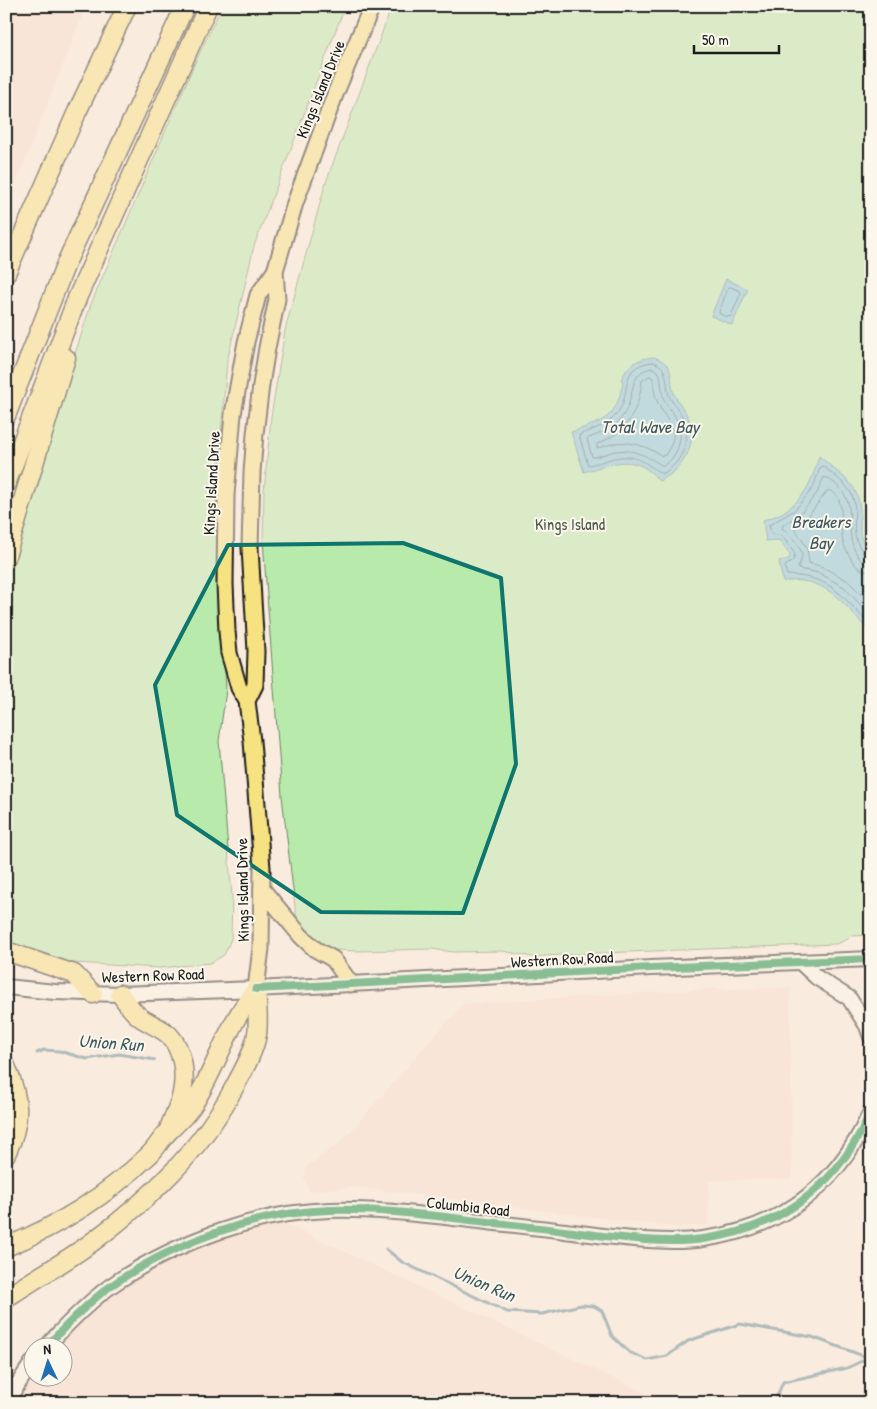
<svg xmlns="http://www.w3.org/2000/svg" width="877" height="1409" viewBox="0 0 877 1409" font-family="'Patrick Hand',sans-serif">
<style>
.built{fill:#f8ddcf}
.green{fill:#b8ebab;stroke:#6a8464}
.water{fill:#7dc6dd;stroke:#568290}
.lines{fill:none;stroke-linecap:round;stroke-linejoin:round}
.shore{stroke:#436069;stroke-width:1}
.stream{stroke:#568290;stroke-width:3}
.secondary-casing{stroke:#1c1c1c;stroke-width:18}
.primary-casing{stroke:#1c1c1c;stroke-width:19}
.highway-casing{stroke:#1c1c1c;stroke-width:21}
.secondary{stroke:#fbf7ec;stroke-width:14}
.primary{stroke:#f7e281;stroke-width:15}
.highway{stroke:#f7e281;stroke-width:18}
.cycleway-casing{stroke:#fbf7ec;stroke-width:11}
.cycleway{stroke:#00873e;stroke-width:8}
.marked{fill:none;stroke:#0f766e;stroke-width:4;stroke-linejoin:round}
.labels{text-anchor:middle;stroke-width:4;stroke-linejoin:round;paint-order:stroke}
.street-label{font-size:16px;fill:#1c1c1c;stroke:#fbf7ec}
.park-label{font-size:16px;fill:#4b5a47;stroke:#fbf7ec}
.water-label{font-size:18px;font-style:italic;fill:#3e5860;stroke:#fbf7ec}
</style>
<rect width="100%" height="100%" fill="#faebdf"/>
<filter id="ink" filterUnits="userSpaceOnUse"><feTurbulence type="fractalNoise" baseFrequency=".02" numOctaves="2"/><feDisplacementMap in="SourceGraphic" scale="10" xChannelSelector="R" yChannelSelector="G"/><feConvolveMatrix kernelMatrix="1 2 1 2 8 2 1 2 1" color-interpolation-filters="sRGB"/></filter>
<g filter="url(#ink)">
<g class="built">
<polygon points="6,6 86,6 6,209"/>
<polygon points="790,988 792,1179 709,1180 708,1225 675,1227 355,1187 309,1191 304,1178 307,1166 340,1143 463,1004 707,989"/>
<polygon points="269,1216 666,1403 6,1403 32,1363 32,1376 62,1376 62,1346 47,1346 117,1281"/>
</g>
<g class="green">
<polygon points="222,6 345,6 254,246 227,362 216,493 226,690 219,741 232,897 231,939 224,955 210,963 160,968 40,961 6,945 6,570 91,304 194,65"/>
<polygon points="392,6 871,6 871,935 851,936 848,939 836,944 575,954 532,957 503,951 454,952 431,949 359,951 334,950 314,940 303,929 296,915 282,796 263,541 264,491 271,417 285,330 325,185"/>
</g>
<g class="water">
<polygon points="726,279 748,289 732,325 711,316"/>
<path d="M654 357C677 365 668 377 674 394 678 403 685 409 688 417 699 443 684 470 659 481 636 452 614 463 584 472L571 432C605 421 617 418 623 381L621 380C627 365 638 358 654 357Z"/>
<path d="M819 456 845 478 854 488 858 498 860 509V533L862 541 871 557V620L866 628C843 602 822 574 783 582L779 561 789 559 790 555 779 540 766 541 763 520C782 516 799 503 808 486 813 477 816 466 819 456Z"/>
</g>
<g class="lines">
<g class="shore">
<polygon points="731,287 740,291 741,293 731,316 728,317 720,314 719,312 728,288"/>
<path d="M653 362C671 367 664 384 670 398 673 404 678 408 681 414 694 436 683 463 662 474 644 462 634 452 611 459 603 461 596 464 588 465L579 435C592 429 606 427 616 415 634 393 616 366 653 362Z"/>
<path d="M652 368 658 371 660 375C662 384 661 393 665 402 668 408 673 412 676 418 685 435 679 456 663 466 646 456 632 447 611 452 605 454 598 457 592 457L587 439C600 433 613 430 622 417 637 398 626 372 652 368Z"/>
<path d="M650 376 653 378C654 387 654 397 659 405 669 426 682 431 665 455L662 456C648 447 633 441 616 443 610 444 603 447 597 448V444C627 432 638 413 642 381Z"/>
<path d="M871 558 865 556C861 549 856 542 855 534 853 520 858 504 850 491 843 481 832 474 823 466L820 468 813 488 795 510 769 525 771 534 782 536 795 554 793 561 785 566 787 575C828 577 838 590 864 619L871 618"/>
<path d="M871 564C863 564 860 560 856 553 846 535 853 521 848 503 845 492 834 480 824 477L817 493 800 514 783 525 782 528C790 534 803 548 802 558 801 562 798 565 798 569L819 573 844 587 866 611 871 612"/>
<path d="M871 572C860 571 855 566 850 557 846 550 842 543 842 535 840 520 846 495 828 490L806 519 795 527V529L807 548 809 563 823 567 848 581 871 604"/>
</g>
<g class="stream">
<polyline points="37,1053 44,1050 59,1051 87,1059 119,1054 155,1060"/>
<polyline points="386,1249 402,1262 507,1312 542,1314 581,1305 594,1306 602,1311 612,1336 629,1352 647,1360 667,1356 688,1341 740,1324 812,1337 869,1358"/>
<polyline points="774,1403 783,1382 847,1368 870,1357"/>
</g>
<defs>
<g id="secondary">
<polyline points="800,962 816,977 849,998 867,1026 871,1037"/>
<polyline points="6,987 55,992 120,994 256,989 651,968 871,959"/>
<path d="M47 1346C67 1324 93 1297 118 1281 178 1241 259 1212 330 1210 369 1209 407 1213 446 1217 485 1222 525 1226 565 1231 606 1236 663 1245 703 1239 783 1228 839 1184 871 1111"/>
<polyline points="6,1402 32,1363"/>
</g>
<g id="primary">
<polyline points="247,701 255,685 256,651 250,548 252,472 255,434 261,385 267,348 277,299 275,271 295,203 336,92 372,6"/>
<polyline points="262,889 301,936 315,949 333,959 351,984"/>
<polyline points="256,989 261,948 262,868 252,741 247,701 239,688 229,653 227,631 225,584 226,495 233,414 246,342 258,295 275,271"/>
</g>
<g id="highway">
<polyline points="6,273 77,112 127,6"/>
<polyline points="6,416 67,261 185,6"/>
<polyline points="6,484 78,296 208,6"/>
<polyline points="6,556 66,358"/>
<polyline points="6,951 74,974 93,994"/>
<path d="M120 994C126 1001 132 1012 140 1017 149 1024 160 1027 169 1035 183 1050 186 1074 182 1093 180 1104 174 1115 170 1126"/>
<path d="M6 1066C20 1099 22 1121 6 1154"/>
<path d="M6 1247C62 1224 106 1196 149 1155 157 1148 161 1138 169 1131 177 1123 185 1116 192 1106 210 1079 220 1049 235 1021 241 1010 249 999 256 989"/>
<path d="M6 1298C36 1278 67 1261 95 1240 151 1198 202 1149 235 1086 243 1071 254 1052 257 1034 259 1019 257 1004 256 989"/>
</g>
</defs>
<use href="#secondary" class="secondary-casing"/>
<use href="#primary" class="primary-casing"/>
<use href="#highway" class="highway-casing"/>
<use href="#secondary" class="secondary"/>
<use href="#primary" class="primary"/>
<use href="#highway" class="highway"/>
<defs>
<g id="cycleway">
<polyline points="256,989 651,968 871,959"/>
<path d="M47 1346C67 1324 93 1297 118 1281 178 1241 259 1212 330 1210 369 1209 407 1213 446 1217 485 1222 525 1226 565 1231 606 1236 663 1245 703 1239 783 1228 839 1184 871 1111"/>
</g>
</defs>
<use href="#cycleway" class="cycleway-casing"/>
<use href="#cycleway" class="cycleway"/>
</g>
</g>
<path d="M0 0H877V1409H0ZM403 543 501 578 516 764 463 913 321 912 177 815 155 685 228 545Z" fill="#faebdf" fill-opacity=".55" fill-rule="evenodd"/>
<path class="marked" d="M403 543 501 578 516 764 463 913 321 912 177 815 155 685 228 545Z"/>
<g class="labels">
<g class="street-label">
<text transform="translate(320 89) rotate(-68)" y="6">Kings Island Drive</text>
<text transform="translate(211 483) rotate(-87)" y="6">Kings Island Drive</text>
<text transform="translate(242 890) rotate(-91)" y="6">Kings Island Drive</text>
<text transform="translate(562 959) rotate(-3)" y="6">Western Row Road</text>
<text transform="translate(153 975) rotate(-2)" y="6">Western Row Road</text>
<text transform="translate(468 1206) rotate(6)" y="6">Columbia Road</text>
</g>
<g class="park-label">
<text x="570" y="530">Kings Island</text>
</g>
<g class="water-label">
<text x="650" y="433">Total Wave Bay</text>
<text x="821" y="528">Breakers<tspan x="821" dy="21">Bay</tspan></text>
<text transform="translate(111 1043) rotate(4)" y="6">Union Run</text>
<text transform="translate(484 1284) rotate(23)" y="6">Union Run</text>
</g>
</g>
<rect width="877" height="1409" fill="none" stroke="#fbf7ec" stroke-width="25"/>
<rect x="12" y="12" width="852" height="1384" fill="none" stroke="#1c1c1c" stroke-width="2" filter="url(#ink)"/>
<g transform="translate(48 1362) rotate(356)"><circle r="24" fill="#fbf7ec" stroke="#a29f99"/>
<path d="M0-4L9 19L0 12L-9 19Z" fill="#1f6fb2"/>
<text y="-8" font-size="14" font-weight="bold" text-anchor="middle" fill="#1c1c1c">N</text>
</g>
<path d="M694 45v8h85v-8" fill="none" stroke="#1c1c1c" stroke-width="2.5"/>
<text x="702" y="45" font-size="15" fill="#1c1c1c" stroke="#fbf7ec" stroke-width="4" paint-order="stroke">50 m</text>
</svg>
